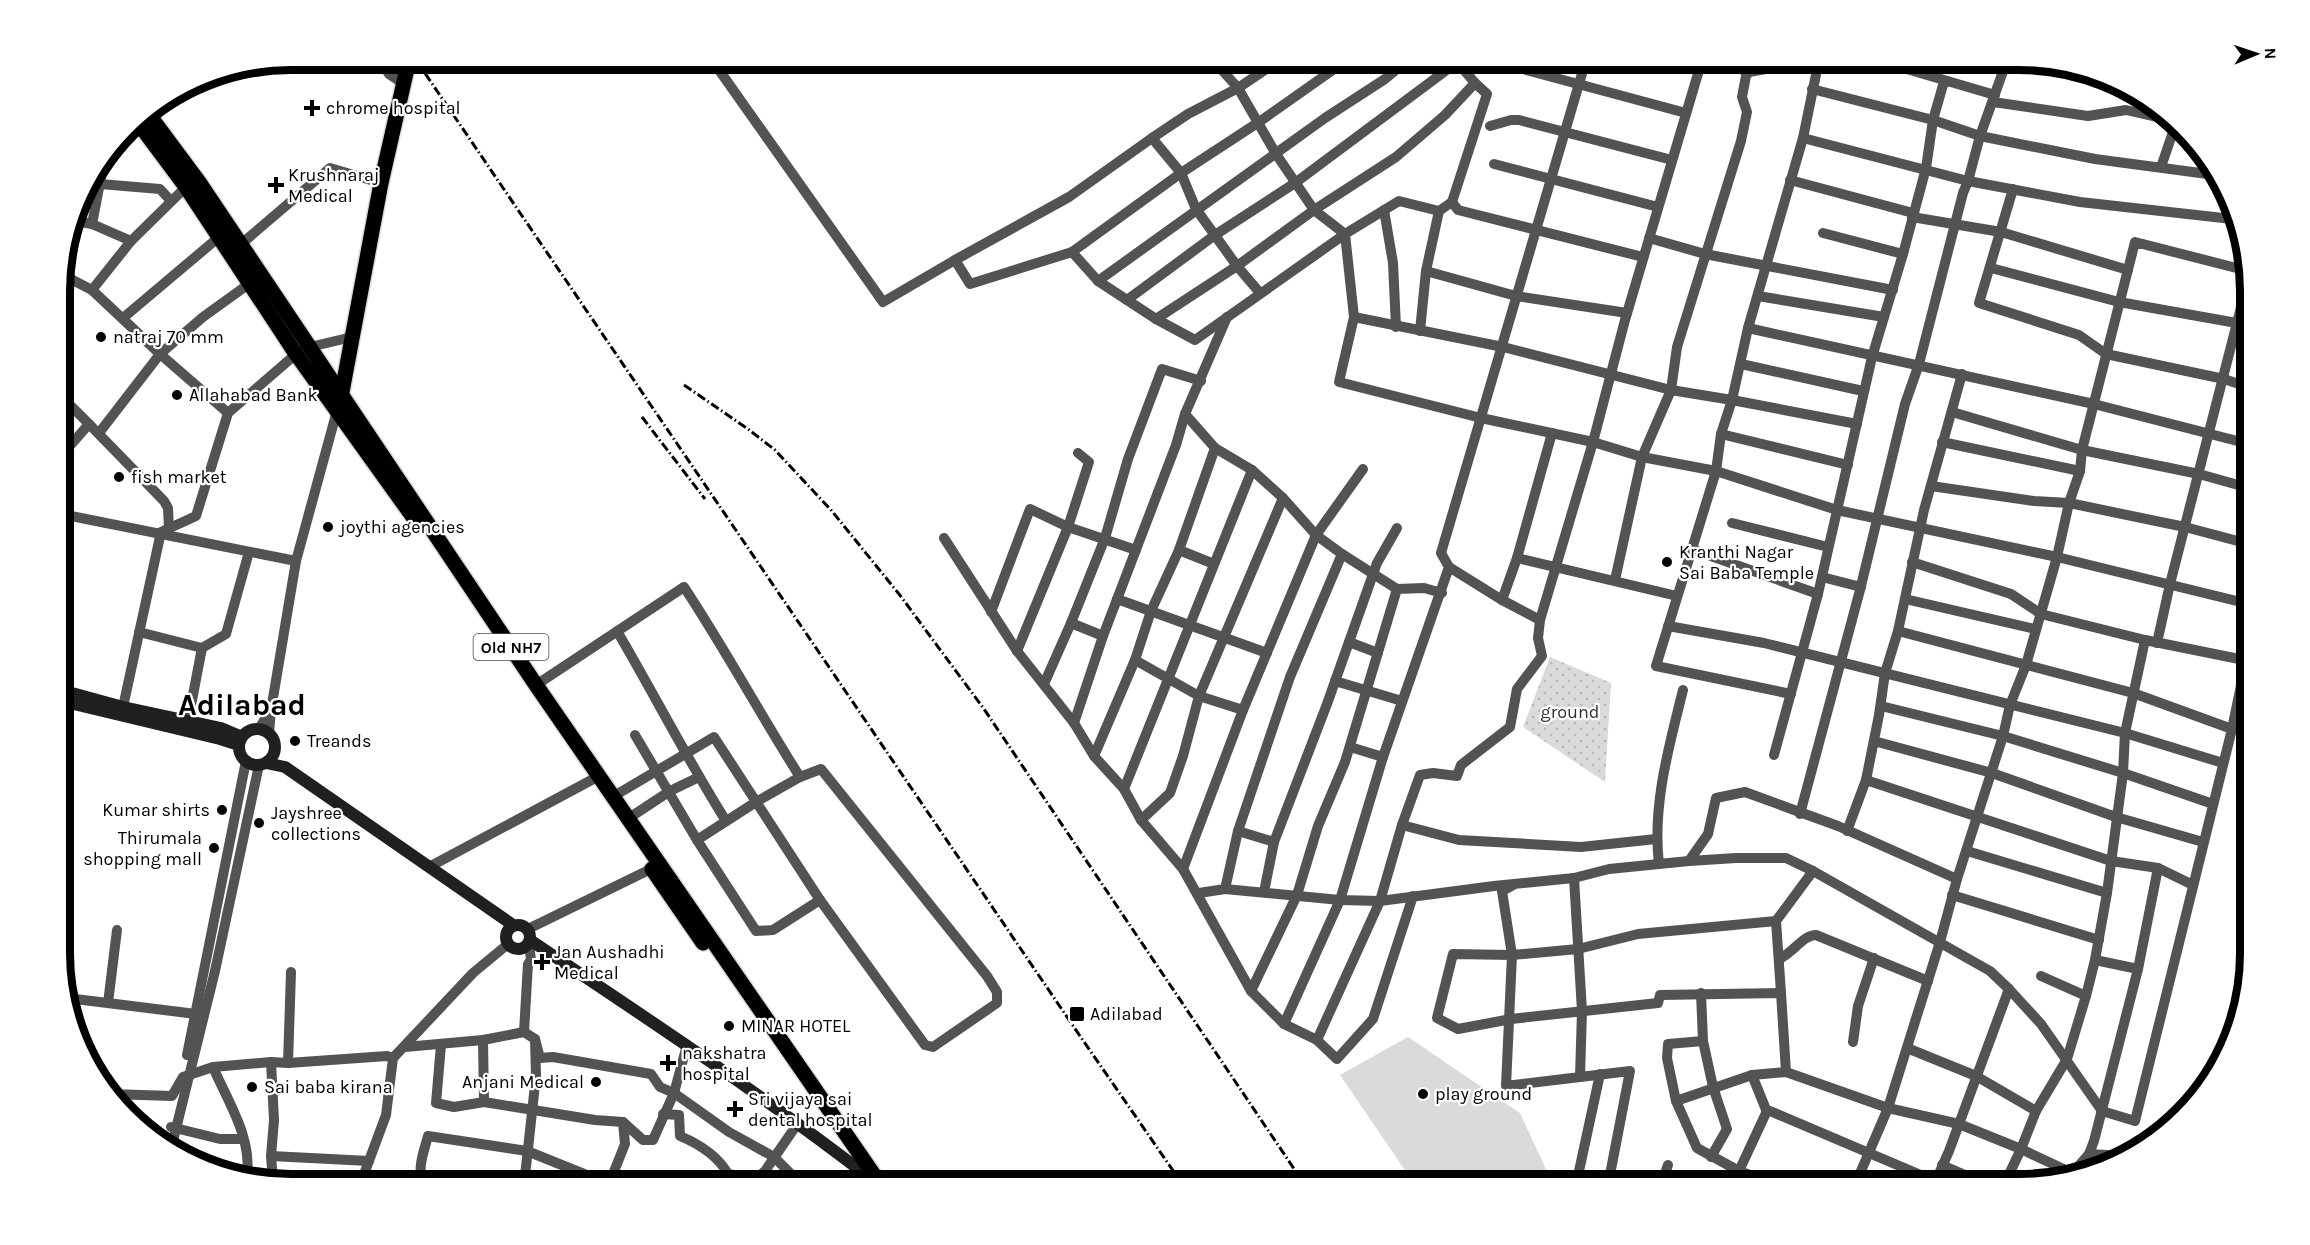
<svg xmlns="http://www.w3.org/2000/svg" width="2310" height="1245" viewBox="0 0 2310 1245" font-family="Karla,sans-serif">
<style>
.grass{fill:#dadada}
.park{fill:url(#park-dots)}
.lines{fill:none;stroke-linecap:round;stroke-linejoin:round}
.primary-casing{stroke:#dbdbdb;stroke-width:18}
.minor{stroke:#535353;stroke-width:10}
.secondary{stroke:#202020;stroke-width:12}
.primary{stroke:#000;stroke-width:15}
.rail{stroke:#000;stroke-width:3;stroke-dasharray:9 3 1.5 3;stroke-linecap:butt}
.poi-dot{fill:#000;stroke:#fff;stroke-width:2}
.labels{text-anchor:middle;stroke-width:4.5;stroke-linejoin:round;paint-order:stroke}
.shield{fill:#fff;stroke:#4c4c4c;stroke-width:1.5}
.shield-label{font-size:16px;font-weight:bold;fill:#000}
.poi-label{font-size:18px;fill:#000;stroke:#fff;text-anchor:start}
.park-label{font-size:18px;fill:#313131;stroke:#fff}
.town-label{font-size:30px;font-weight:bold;fill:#000;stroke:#fff}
.rim{fill:none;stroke:#000;stroke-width:8}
</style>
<defs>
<pattern id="park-dots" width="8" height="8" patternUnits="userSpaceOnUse" patternTransform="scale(1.5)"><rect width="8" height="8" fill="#dadada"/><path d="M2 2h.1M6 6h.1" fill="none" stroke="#b9b9b9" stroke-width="1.8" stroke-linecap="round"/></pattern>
</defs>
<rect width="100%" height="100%" fill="#fff"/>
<polygon class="grass" points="1408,1037 1520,1113 1552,1182 1551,1185 1415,1185 1340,1075"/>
<polygon class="park" points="1550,657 1611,683 1605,782 1523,727"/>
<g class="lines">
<defs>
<g id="primary">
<polyline points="147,112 199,182 536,685 881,1185"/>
<polyline points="136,120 186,187 296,354 413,517"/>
<polyline points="342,392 381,183 409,60"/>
<polyline points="652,869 703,943"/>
</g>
</defs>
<use href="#primary" class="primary-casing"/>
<g class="minor">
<polyline points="380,60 389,74 404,84"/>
<polyline points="712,60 883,302 955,260"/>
<polyline points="1213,60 1238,88 1276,154 1314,210 1345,234 1195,340 1156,319 1098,281 1072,252 970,284 955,260 1069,197 1152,138 1188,114 1238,88 1280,60"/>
<polyline points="1713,60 1749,72"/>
<polyline points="1876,60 1995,95"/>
<polyline points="1526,70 1686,113"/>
<polyline points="1812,89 1933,120 1980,136 2095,159 2215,175"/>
<polyline points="1993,102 2088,116 2126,110 2174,121"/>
<polyline points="1490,126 1511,120 1519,120 1672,160"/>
<polyline points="1152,138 1181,173 1196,209 1237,266 1260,293"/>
<polyline points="1803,138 1968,181 2080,202 2232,219"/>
<polyline points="1494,164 1658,207"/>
<polyline points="2161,167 2176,123"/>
<polyline points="91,179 100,184 160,189 170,200"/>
<polyline points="1790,180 1913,213"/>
<polyline points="2013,189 1979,303 2079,335 2106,354 2224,379 2248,387"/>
<polyline points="1452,202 1487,94 1475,83"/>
<polyline points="1384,210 1393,263 1396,327"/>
<polyline points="1439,211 1426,271 1516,296 1627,313"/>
<polyline points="1912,217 2001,232 2128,270"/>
<polyline points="75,221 92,224 131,241"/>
<polyline points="92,224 104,162"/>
<polyline points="1823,233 1903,254"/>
<polyline points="1649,238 1705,254 1893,290"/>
<polyline points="240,245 330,168 381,183"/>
<polyline points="1072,252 1181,173 1259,122 1347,60"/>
<polyline points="1643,257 1458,210 1452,202 1439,211 1399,201 1345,234 1354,317 1339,382 1481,418 1593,442 1642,457 1716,471 1837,510 2057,557 2249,604"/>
<polyline points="1991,268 2119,302 2248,325"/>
<polyline points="61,274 92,290 160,354 228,413"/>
<polyline points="1098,281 1325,118 1385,79 1408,60"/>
<polyline points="92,290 131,241 186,187"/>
<polyline points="1758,296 1884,317"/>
<polyline points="1127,300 1215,235 1295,183 1460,60"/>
<polyline points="1354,317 1503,347 1671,390 1732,400 1857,424"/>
<polyline points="123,318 219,237"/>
<polyline points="1156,319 1237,266 1314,210 1396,157 1445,115 1475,83 1458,63"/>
<polyline points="1748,328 2094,404 2249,444"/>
<polyline points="1420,331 1426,271"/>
<polyline points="1741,364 1863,391"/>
<polyline points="61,396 89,424 61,456"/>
<polyline points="1952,412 2082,450 2199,474 2249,488"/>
<polyline points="1185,414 1215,448 1252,470 1283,498 1316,535 1342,554 1397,589"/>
<polyline points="89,424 164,501 168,508 169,529"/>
<polyline points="99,433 160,354 203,317 253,281"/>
<polyline points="1721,434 1848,465"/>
<polyline points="1942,442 2080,471"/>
<polyline points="1931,486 2034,501 2069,503 2185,527 2249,544"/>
<polyline points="61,514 296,561"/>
<polyline points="1732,523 1828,547"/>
<polyline points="944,538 1017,651 1074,723 1094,756 1124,789 1141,820 1183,869 1251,991 1284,1024 1317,1040 1337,1059 1373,1019 1413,896"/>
<polyline points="1691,549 1818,594"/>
<polyline points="1179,550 1214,564"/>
<polyline points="1517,558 1677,596"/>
<polyline points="1912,562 2011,594 2041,614 2145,640 2249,661"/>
<polyline points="1449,567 1502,600 1540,620"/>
<polyline points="1822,577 1861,587"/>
<polyline points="1615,580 1642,457 1671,390 1677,347 1741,141 1747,112 1742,97 1746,76 1749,72 1766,69 1771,60"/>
<polyline points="1117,599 1267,653"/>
<polyline points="1905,599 2035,629"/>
<polyline points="1502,600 1517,558 1552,433"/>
<polyline points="991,612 1030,509 1068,527 1136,550"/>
<polyline points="1071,623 1103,636"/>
<polyline points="1668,626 1764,643 2125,733 2223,763"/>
<path d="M617 631C654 694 687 759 726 821"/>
<polyline points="1898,631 2133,693 2232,729"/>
<polyline points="139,632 202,648"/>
<polyline points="1349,642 1378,653"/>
<polyline points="2157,643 2170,584 2248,280"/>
<polyline points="1017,651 1068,527 1089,462 1078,453"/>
<polyline points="1135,660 1199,696 1243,710"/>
<polyline points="1335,681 1402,701"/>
<polyline points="1044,684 1071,623 1105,538 1128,459 1162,369 1201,381"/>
<path d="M536 685 684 587C725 649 760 714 800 777"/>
<polyline points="1791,694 1656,666 1716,471 1721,434 1732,400 1748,328 1803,138 1819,60"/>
<polyline points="1881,706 2003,736 2123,773 2213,804"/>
<polyline points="123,707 161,532 196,516 228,413 296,354 310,347 352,337"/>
<polyline points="188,721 202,648 226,634 249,552"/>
<polyline points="1074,723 1103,636 1176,445 1185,414 1227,317"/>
<polyline points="259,729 269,712"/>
<polyline points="269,733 271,710 296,561 338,407"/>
<polyline points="635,735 697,840 756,931 773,930 820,900"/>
<polyline points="1874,741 1992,773 2116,817 2203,842"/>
<polyline points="1350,747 1383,757"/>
<polyline points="1774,755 1818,594 1872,357 1903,254 1926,168 1933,120 1943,85 1946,82"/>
<polyline points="1094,756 1135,660 1151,611 1179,550 1215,448"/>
<polyline points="1866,780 2111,861 2158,868 2138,969 2094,1141 2089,1154 2069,1177"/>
<polyline points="1124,789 1252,470"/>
<polyline points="614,796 714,737 820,900 925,1045 933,1047 997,1003 997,992 987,976 821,769 800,777 756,802 697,840"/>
<polyline points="1800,814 1860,590 1905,404 1919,364 1963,193 1968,181 1980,136 2007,60"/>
<polyline points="629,818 670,791 699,777"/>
<polyline points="1141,820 1170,793 1183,756 1199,696 1283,498"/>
<polyline points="1402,825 1459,840 1581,847 1656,839"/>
<polyline points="1238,831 1274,842"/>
<polyline points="1847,831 1866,780 1879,715 1885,673 1898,631 1924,510 1962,374"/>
<polyline points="1967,851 2107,893"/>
<polyline points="1689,861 1736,858 1786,858 1813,871 1990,971 2009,989 2041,1024 2102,1111 2135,1121 2232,729 2246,661"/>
<path d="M1659 864C1652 806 1669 746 1683 690"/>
<polyline points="429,867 599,776"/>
<polyline points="2158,868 2193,885"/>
<polyline points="1183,869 1243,710 1316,535 1363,469"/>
<polyline points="1513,885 1502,891 1512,955 1506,1086 1580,1077 1582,1011 1574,878"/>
<polyline points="1225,889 1238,831 1290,677 1342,554"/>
<polyline points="1264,892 1274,842 1327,704 1377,563 1397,528"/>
<polyline points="1199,893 1225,889 1340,900 1380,901 1494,886 1574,878 1609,869 1689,861 1708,834 1716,798 1745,792 1838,826 1957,879"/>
<polyline points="1952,895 2099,940"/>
<polyline points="1776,921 1638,934 1578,949 1512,955 1453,954 1437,1018 1458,1029 1511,1019 1658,1003 1660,995 1781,993 1786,1072"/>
<polyline points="528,929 657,866"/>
<path d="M1779 959C1793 953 1803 935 1816 935L1928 981"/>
<polyline points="2095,960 2138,969"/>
<polyline points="2041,976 2086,996"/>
<polyline points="1251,991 1297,895 1318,826 1345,762 1397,589 1424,588 1442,593"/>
<polyline points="1701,993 1703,1041 1713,1087 1727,1129 1711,1157"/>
<polyline points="1781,993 1776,921 1813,871"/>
<polyline points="67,998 196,1014"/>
<polyline points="108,1003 117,930"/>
<polyline points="1284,1024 1340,900 1383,757 1449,567 1441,553 1586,60"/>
<polyline points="524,1032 528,964 531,960 529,943"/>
<polyline points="535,1039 540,1058 553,1057 651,1074 660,1087 674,1093 729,1132 774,1157 802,1185"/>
<polyline points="1317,1040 1380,901 1402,825 1420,775 1433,773 1457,776 1461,765 1510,727 1517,689 1542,656 1538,638 1540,620 1593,442 1625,320 1702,60"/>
<polyline points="1853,1042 1858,1006 1874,958"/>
<polyline points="441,1045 436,1103 454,1107 484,1102 483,1040"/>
<polyline points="405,1047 483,1040 524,1032 535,1039 536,1076 524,1185"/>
<polyline points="1907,1048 1976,1076 2036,1111"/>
<polyline points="187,1055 246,761"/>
<polyline points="271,1062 274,1120 271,1156 273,1181"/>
<polyline points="288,1063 291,972"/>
<path d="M213 1067C227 1100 252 1137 247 1175"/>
<polyline points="1752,1075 1767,1112"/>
<polyline points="1580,1077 1630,1071 1608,1185"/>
<polyline points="110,1094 172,1096 183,1077 213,1067 271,1062 288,1063 387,1056 393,1058"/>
<polyline points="1676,1101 1667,1058 1668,1044 1703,1041"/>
<polyline points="484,1102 595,1120 623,1122"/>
<path d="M663 1114 679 1115 680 1136C699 1144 718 1156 728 1174L755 1179 759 1185"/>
<polyline points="171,1127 220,1139 243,1139"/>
<polyline points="171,1149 215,971 259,765"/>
<polyline points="2089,1154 2126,1156"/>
<polyline points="271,1156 369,1161"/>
<polyline points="1942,1165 1988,1185"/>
<polyline points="1739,1171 1766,1113 1770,1111 1935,1181"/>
<polyline points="751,1184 765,1171 798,1123"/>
<polyline points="360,1185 386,1115 393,1058 473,973 508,944"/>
<path d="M424 1185C416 1170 424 1151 428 1136L527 1151 609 1184"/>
<polyline points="564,1185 567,1168"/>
<polyline points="612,1185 609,1184 625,1144 623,1122 643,1140 653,1140 674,1093 687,1045"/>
<polyline points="1576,1185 1600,1074"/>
<polyline points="1661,1185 1668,1165"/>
<polyline points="1778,1185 1739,1171 1697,1148 1676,1101 1752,1075 1786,1072 1888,1108 1959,1124 2021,1149 2072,1173"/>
<polyline points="1855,1185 1888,1108 1940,942 1957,879 2003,736 2010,705 2026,665 2057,557 2069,503 2080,471 2082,450 2135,242 2248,271"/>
<polyline points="1934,1185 1949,1151 2009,989"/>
<polyline points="2004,1185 2021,1149 2036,1111 2067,1059 2086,996 2095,960 2107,893 2123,773 2125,733 2145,640"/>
</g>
<g class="secondary">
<polyline points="61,690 123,707 221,728 242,737"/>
<polyline points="61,701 220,739 239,745"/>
<circle cx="257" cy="747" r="18"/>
<polyline points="266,763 285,767 513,925"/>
<circle cx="518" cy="937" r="12"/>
<path d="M530 940C642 1015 754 1089 861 1171"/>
</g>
<use href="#primary" class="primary"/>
<g class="rail">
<polyline points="416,60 1080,1036 1183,1185"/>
<polyline points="684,385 748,429 775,450 831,510 899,594 984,709 1305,1185"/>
<polyline points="642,417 705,499"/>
</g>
</g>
<g class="poi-dot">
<path d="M309 99h6v6h6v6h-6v6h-6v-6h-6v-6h6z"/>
<path d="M273 176h6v6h6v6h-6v6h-6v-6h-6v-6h6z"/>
<circle cx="101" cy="337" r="6"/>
<circle cx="177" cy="395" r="6"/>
<circle cx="119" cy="477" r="6"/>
<circle cx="328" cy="527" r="6"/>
<circle cx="1667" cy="562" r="6"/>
<circle cx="295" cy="741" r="6"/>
<circle cx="222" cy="810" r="6"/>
<circle cx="259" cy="823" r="6"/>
<circle cx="214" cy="848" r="6"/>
<path d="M539 953h6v6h6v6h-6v6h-6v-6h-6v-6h6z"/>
<rect x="1069" y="1006" width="16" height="16" rx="3"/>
<circle cx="729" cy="1026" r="6"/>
<path d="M665 1054h6v6h6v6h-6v6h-6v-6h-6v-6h6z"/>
<circle cx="596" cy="1082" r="6"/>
<circle cx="252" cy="1087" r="6"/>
<circle cx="1423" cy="1094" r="6"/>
<path d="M732 1100h6v6h6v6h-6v6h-6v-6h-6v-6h6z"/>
</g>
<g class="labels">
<rect class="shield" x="473.5" y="634" width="75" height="26" rx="4.5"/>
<g class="shield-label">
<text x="511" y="653">Old NH7</text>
</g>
<g class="poi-label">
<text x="326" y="114">chrome hospital</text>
<text x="288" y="181">Krushnaraj<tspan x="288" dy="21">Medical</tspan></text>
<text x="113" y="343">natraj 70 mm</text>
<text x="189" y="401">Allahabad Bank</text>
<text x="131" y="483">fish market</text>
<text x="340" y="533">joythi agencies</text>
<text x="1679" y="558">Kranthi Nagar<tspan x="1679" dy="21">Sai Baba Temple</tspan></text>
<text x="307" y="747">Treands</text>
<text x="210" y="816" text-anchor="end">Kumar shirts</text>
<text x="271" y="819">Jayshree<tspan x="271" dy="21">collections</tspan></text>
<text x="202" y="844" text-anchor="end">Thirumala<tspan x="202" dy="21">shopping mall</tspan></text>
<text x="554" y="958">Jan Aushadhi<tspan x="554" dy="21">Medical</tspan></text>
<text x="1090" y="1020">Adilabad</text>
<text x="741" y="1032">MINAR HOTEL</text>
<text x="682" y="1059">nakshatra<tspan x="682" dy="21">hospital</tspan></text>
<text x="584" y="1088" text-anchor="end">Anjani Medical</text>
<text x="264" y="1093">Sai baba kirana</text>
<text x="1435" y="1100">play ground</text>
<text x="748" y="1105">Sri vijaya sai<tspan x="748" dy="21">dental hospital</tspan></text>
</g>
<g class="park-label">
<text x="1570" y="718">ground</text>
</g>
<g class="town-label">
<text x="242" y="715">Adilabad</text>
</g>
</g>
<path d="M0 0H2310V1245H0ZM291 70H2019A221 221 0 0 1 2240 291V953A221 221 0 0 1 2019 1174H291A221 221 0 0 1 70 953V291A221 221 0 0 1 291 70Z" fill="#fff" fill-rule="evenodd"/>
<path class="rim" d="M291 70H2019A221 221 0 0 1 2240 291V953A221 221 0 0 1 2019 1174H291A221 221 0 0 1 70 953V291A221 221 0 0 1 291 70Z"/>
<g transform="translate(2256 54) rotate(88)" stroke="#ffffff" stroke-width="4.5" paint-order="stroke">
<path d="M0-4.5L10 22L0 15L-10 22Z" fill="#000000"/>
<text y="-9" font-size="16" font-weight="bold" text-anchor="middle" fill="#000000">N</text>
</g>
</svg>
